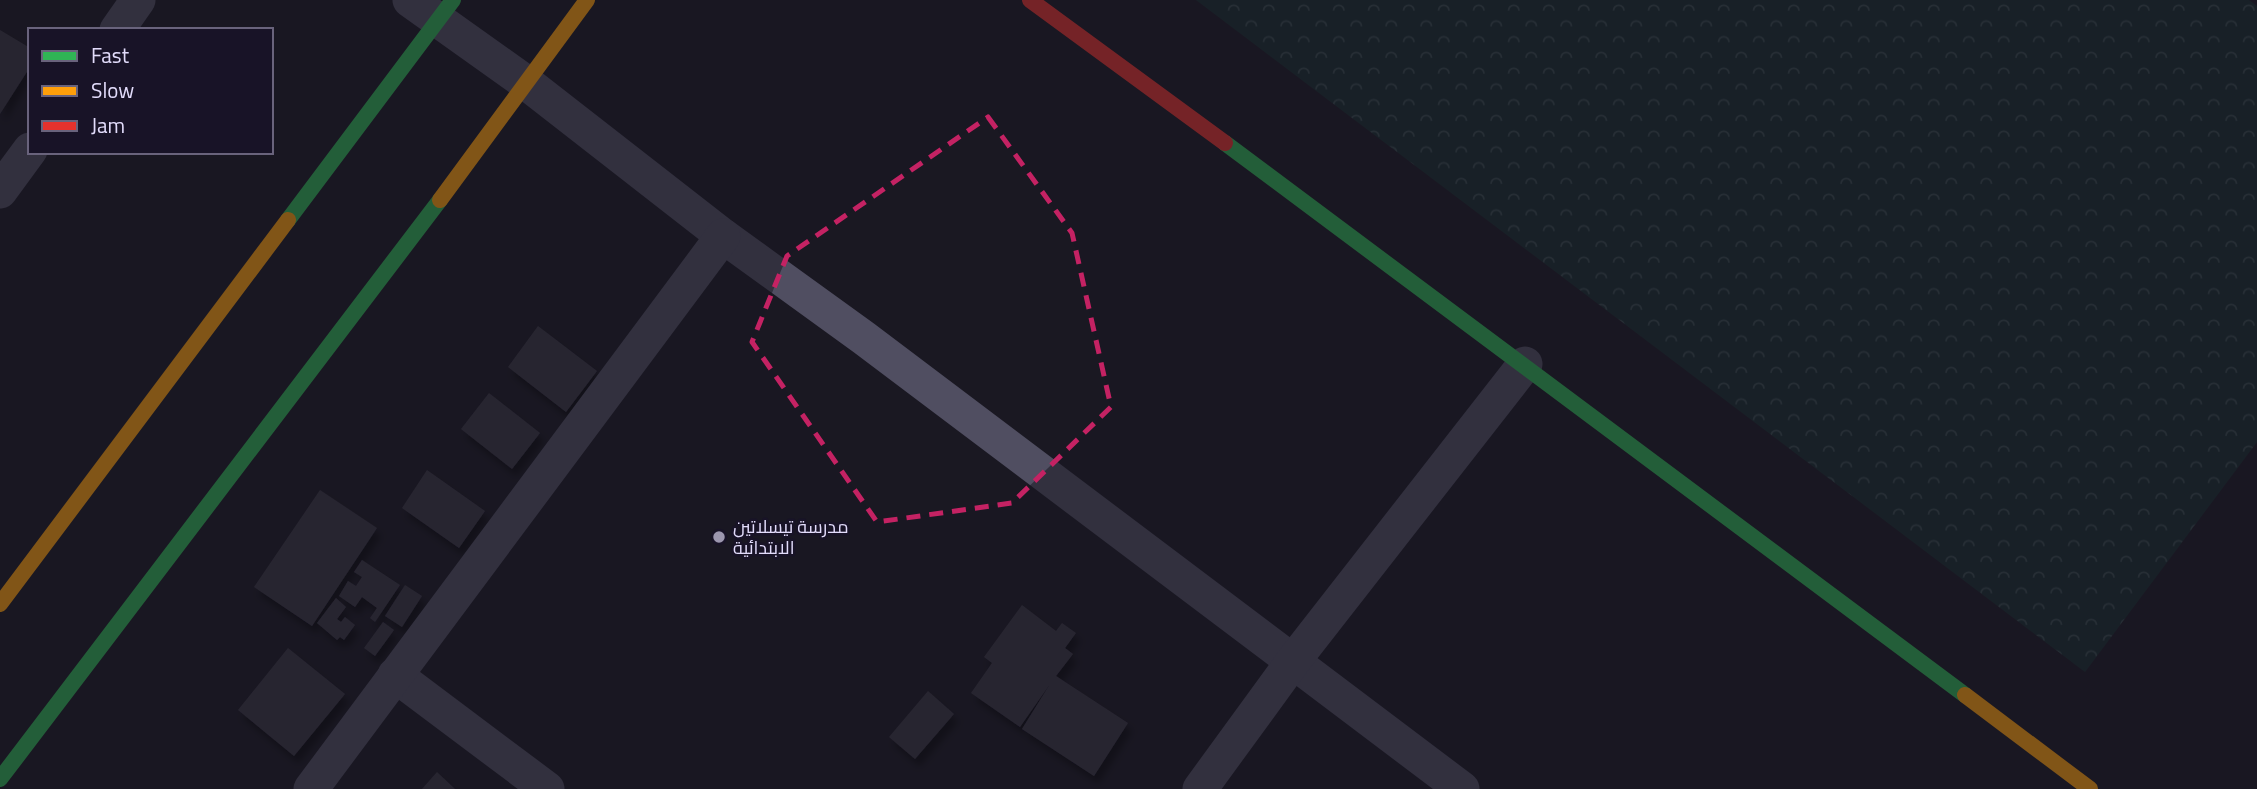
<svg xmlns="http://www.w3.org/2000/svg" width="2257" height="789" viewBox="0 0 2257 789" font-family="'Titillium Web',Cairo,sans-serif">
<style>
.park{fill:url(#park-crowns)}
.building{fill:#393643;filter:url(#shadow)}
.lines{fill:none;stroke-linecap:round;stroke-linejoin:round}
.street{stroke:#504e61;stroke-width:35}
.fast{stroke:#30b455;stroke-width:16}
.slow{stroke:#ff9f0a;stroke-width:16}
.jam{stroke:#e5322d;stroke-width:16}
.marked{fill:none;stroke:#c42263;stroke-width:5;stroke-dasharray:14 9;stroke-linejoin:round}
.poi-dot{fill:#9c97af;stroke:#181327;stroke-width:2.5}
.labels{text-anchor:middle;stroke-width:5;stroke-linejoin:round;paint-order:stroke}
.poi-label{font-size:18px;fill:#e2dcfb;stroke:#181327;text-anchor:start}
</style>
<defs>
<pattern id="park-crowns" width="20" height="18" patternUnits="userSpaceOnUse" patternTransform="scale(1.75)"><rect width="20" height="18" fill="#172c2e"/><path d="M2 6a3 3 0 1 1 6 0M12 15a3 3 0 1 1 6 0" fill="none" stroke="#384a4d"/></pattern>
<filter id="shadow"><feDropShadow dx="4.5" dy="8" stdDeviation="3.5" flood-color="#0009"/></filter>
</defs>
<rect width="100%" height="100%" fill="#1a1822"/>
<polygon class="park" points="1196,0 2249,0 2257,6 2257,442 2085,672"/>
<g class="building">
<polygon points="0,30 30,48 30,67 0,114"/>
<polygon points="538,326 597,371 566,412 508,367"/>
<polygon points="489,393 540,433 512,469 461,429"/>
<polygon points="427,470 485,511 459,548 402,508"/>
<polygon points="320,490 377,528 312,626 254,587"/>
<polygon points="362,560 400,585 375,622 370,618 377,608 362,597 355,607 339,596 348,581 356,586 362,577 354,572"/>
<polygon points="405,585 422,596 402,627 385,616"/>
<polygon points="336,598 346,607 337,619 341,622 345,617 355,625 344,640 340,637 337,640 317,623"/>
<polygon points="1022,605 1056,631 1062,623 1076,633 1065,648 1073,654 1056,676 1128,723 1094,776 1022,729 1050,684 1020,727 971,693 992,663 984,657"/>
<polygon points="383,622 394,630 375,656 364,648"/>
<polygon points="288,648 345,694 294,756 238,710"/>
<polygon points="928,691 954,714 915,759 889,737"/>
<polygon points="437,772 455,789 422,789"/>
</g>
<g class="lines">
<g class="street">
<polyline points="410,0 528,84 723,236 864,338 1462,789"/>
<polyline points="117,30 138,0"/>
<polyline points="0,191 30,150"/>
<polyline points="395,675 547,789"/>
<polyline points="311,789 723,236"/>
<polyline points="1200,789 1294,660 1525,364"/>
</g>
<g class="fast">
<polyline points="1225,143 1965,695"/>
<polyline points="288,220 453,0"/>
<polyline points="0,779 440,200"/>
</g>
<g class="slow">
<polyline points="440,200 587,0"/>
<polyline points="0,604 288,220"/>
<polyline points="1965,695 2090,789"/>
</g>
<polyline class="jam" points="1030,0 1225,143"/>
</g>
<path d="M0 0H2257V789H0ZM988 117 1072 233 1111 407 1012 503 877 522 752 342 787 256Z" fill="#1a1822" fill-opacity=".55" fill-rule="evenodd"/>
<path class="marked" d="M988 117 1072 233 1111 407 1012 503 877 522 752 342 787 256Z"/>
<circle class="poi-dot" cx="719" cy="537" r="7"/>
<g class="labels">
<g class="poi-label">
<text x="733" y="533">مدرسة تيسلاتين<tspan x="733" dy="21">الابتدائية</tspan></text>
</g>
</g>
<rect x="28" y="28" width="245" height="126" fill="#181327" stroke="#69637c" stroke-width="2"/>
<rect x="42" y="51" width="35" height="10" fill="#30b455" stroke="#69637c" stroke-width="2"/>
<text x="91" y="63" font-size="21" fill="#e2dcfb">Fast</text>
<rect x="42" y="86" width="35" height="10" fill="#ff9f0a" stroke="#69637c" stroke-width="2"/>
<text x="91" y="98" font-size="21" fill="#e2dcfb">Slow</text>
<rect x="42" y="121" width="35" height="10" fill="#e5322d" stroke="#69637c" stroke-width="2"/>
<text x="91" y="133" font-size="21" fill="#e2dcfb">Jam</text>
</svg>
